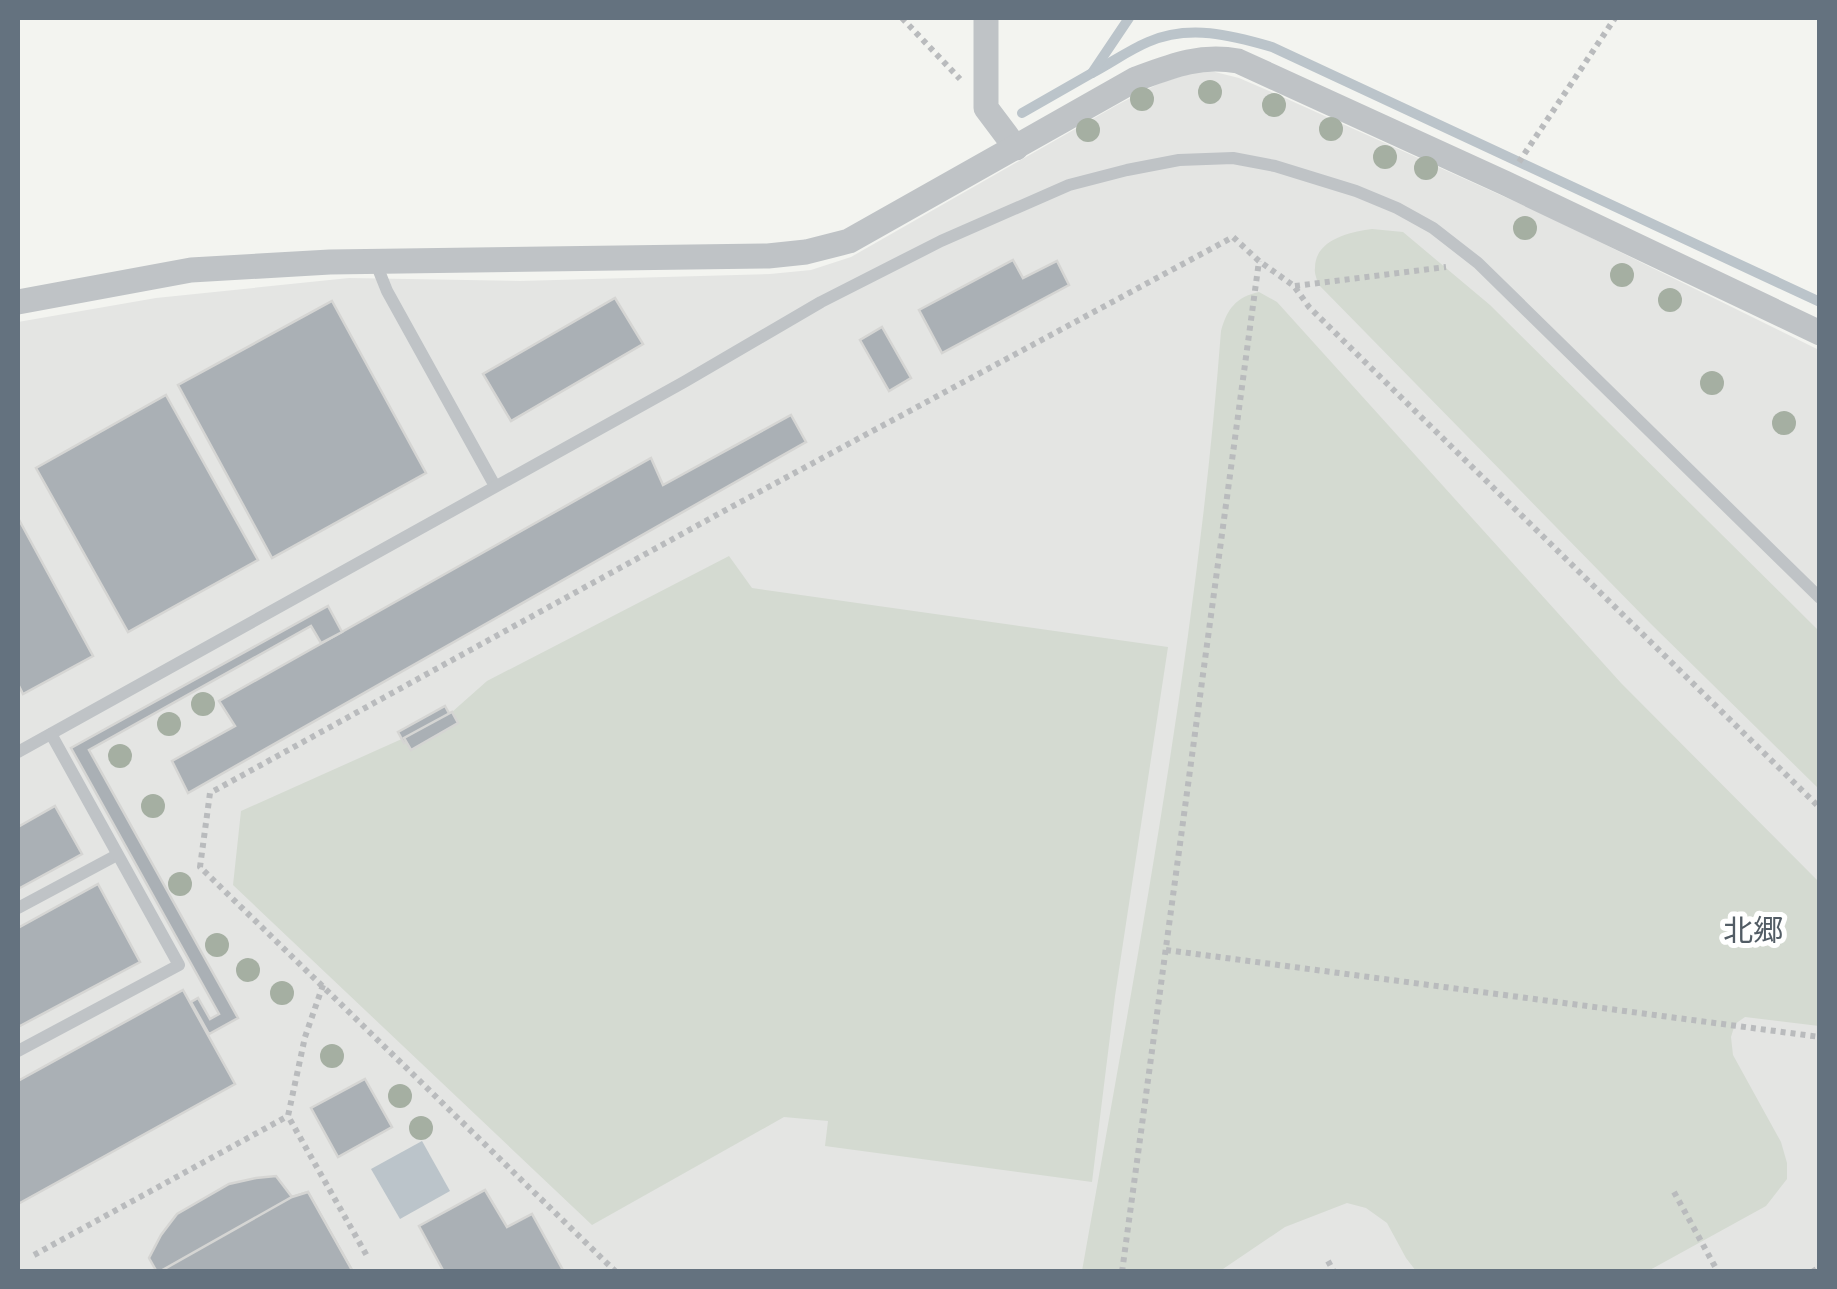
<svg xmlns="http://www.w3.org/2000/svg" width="1837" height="1289" viewBox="0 0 1837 1289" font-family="Lato,'Noto Sans JP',sans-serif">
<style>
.built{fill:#e4e5e3}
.green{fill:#d4dad1}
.water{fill:#bbc4ca}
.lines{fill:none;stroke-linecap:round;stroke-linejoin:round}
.stream{stroke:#bbc4ca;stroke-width:10}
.building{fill:#aab0b5;stroke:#d5d5d3;stroke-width:2.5}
.path{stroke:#b9bbbd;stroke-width:6;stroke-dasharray:5 5;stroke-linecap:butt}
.service{stroke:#bfc3c6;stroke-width:12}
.minor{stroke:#bfc3c6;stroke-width:25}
.tree{fill:#a5afa2}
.labels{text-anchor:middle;stroke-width:10;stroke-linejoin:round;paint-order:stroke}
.quarter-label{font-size:30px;fill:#525c65;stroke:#fff}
</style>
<rect width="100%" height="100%" fill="#f3f4f0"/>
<polygon class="built" points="1194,72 1215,72 1239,78 1276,94 1545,215 1819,350 1819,1271 18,1272 18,322 156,298 349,278 520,281 770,274 811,270 851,257 1117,105 1158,84"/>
<g class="green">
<path d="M1372 229 1403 232 1490 305 1819 631V789L1651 624 1318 284C1317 279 1314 273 1315 268 1315 239 1351 232 1372 229Z"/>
<path d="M1259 292 1277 302 1621 683 1819 882V1026L1745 1017 1735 1024 1731 1037 1733 1055 1781 1142 1787 1163V1179L1766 1206 1648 1271H1416L1406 1258 1387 1223 1366 1208 1347 1203 1285 1227 1220 1271H1082C1137 959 1197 647 1221 331 1227 309 1236 297 1259 292Z"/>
<polygon points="729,556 752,588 1168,647 1115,996 1092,1182 825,1146 828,1121 784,1117 592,1225 233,885 241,811 404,738 452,712 487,681"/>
</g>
<polygon class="water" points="422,1141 450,1191 400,1219 371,1169"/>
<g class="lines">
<g class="stream">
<path d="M1092 73C1111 63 1129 50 1148 42 1189 24 1231 35 1272 47L1820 302"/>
<polyline points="1022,113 1092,73 1129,18"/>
</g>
</g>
<g class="building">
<polygon points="1013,260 1023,278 1057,261 1069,285 942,353 919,310"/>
<polygon points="615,298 643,344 511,421 483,374"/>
<polygon points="332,301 426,473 272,558 178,385"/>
<polygon points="882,327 911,378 889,391 860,340"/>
<polygon points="166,395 258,560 128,632 36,468"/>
<polygon points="791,415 806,442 188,793 172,761 235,726 219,701 651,458 663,485"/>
<polygon points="18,518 93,656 23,694 18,684"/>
<polygon points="328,606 342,632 321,643 311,626 89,750 238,1018 209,1034 191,1002 198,998 210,1019 219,1014 71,748"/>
<polygon points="445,706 451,717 404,743 398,732"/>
<polygon points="452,712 458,723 411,750 404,738"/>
<polygon points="55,806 82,854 18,889 18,827"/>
<polygon points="98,884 140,962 18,1027 18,928"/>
<polygon points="183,990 235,1084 18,1204 18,1081"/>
<polygon points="365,1079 392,1127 338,1157 311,1108"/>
<polygon points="276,1176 292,1197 308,1192 353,1272 157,1272 149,1258 161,1235 177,1214 229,1184 256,1178"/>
<polygon points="485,1190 507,1227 532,1214 564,1272 444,1272 419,1226"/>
<polygon points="308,1192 353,1272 159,1272 292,1197"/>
</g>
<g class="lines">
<g class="path">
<polyline points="902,18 960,79"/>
<polyline points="1519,162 1615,18"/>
<polyline points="1295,286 1446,267"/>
<polyline points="1166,950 1820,1037"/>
<polyline points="323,985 305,1037 288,1116 367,1256"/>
<polyline points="1674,1192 1718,1272"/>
<polyline points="34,1255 288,1116"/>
<polyline points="1328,1261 1334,1272"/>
<polyline points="616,1272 200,867 210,793 722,512 1233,237 1259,261 1294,286 1309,307 1820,808"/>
<polyline points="1122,1272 1259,261"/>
<polyline points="1812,1272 1820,1267"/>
</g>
<g class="service">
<polyline points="375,261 387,291 495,486"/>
<polyline points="18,752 684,382 821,302 941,241 1069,185 1127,170 1179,160 1233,158 1275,166 1356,191 1397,208 1433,228 1478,263 1820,598"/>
<polyline points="18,908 117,855"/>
<polyline points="18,1051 179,965 51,734"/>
</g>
<g class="minor">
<polyline points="986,18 986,108 1016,148"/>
<path d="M18 302 191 270 330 262 768 256 806 252 849 241 1136 79C1171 66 1200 54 1238 61L1505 183 1820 333"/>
</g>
</g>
<g class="tree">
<circle cx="1210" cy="92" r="12"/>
<circle cx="1142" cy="99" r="12"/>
<circle cx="1274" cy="105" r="12"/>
<circle cx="1331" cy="129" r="12"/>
<circle cx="1088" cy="130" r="12"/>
<circle cx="1385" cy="157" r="12"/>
<circle cx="1426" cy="168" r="12"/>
<circle cx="1525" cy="228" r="12"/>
<circle cx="1622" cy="275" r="12"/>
<circle cx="1670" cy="300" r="12"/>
<circle cx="1712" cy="383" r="12"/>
<circle cx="1784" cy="423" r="12"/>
<circle cx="203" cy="704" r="12"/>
<circle cx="169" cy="724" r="12"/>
<circle cx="120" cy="756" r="12"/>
<circle cx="153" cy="806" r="12"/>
<circle cx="180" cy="884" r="12"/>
<circle cx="217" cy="945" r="12"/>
<circle cx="248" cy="970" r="12"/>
<circle cx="282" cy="993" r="12"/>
<circle cx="332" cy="1056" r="12"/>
<circle cx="400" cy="1096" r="12"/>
<circle cx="421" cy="1128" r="12"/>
</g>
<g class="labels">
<g class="quarter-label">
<text x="1753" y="941">北郷</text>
</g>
</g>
<rect width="1837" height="1289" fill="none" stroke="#64727f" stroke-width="40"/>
</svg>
